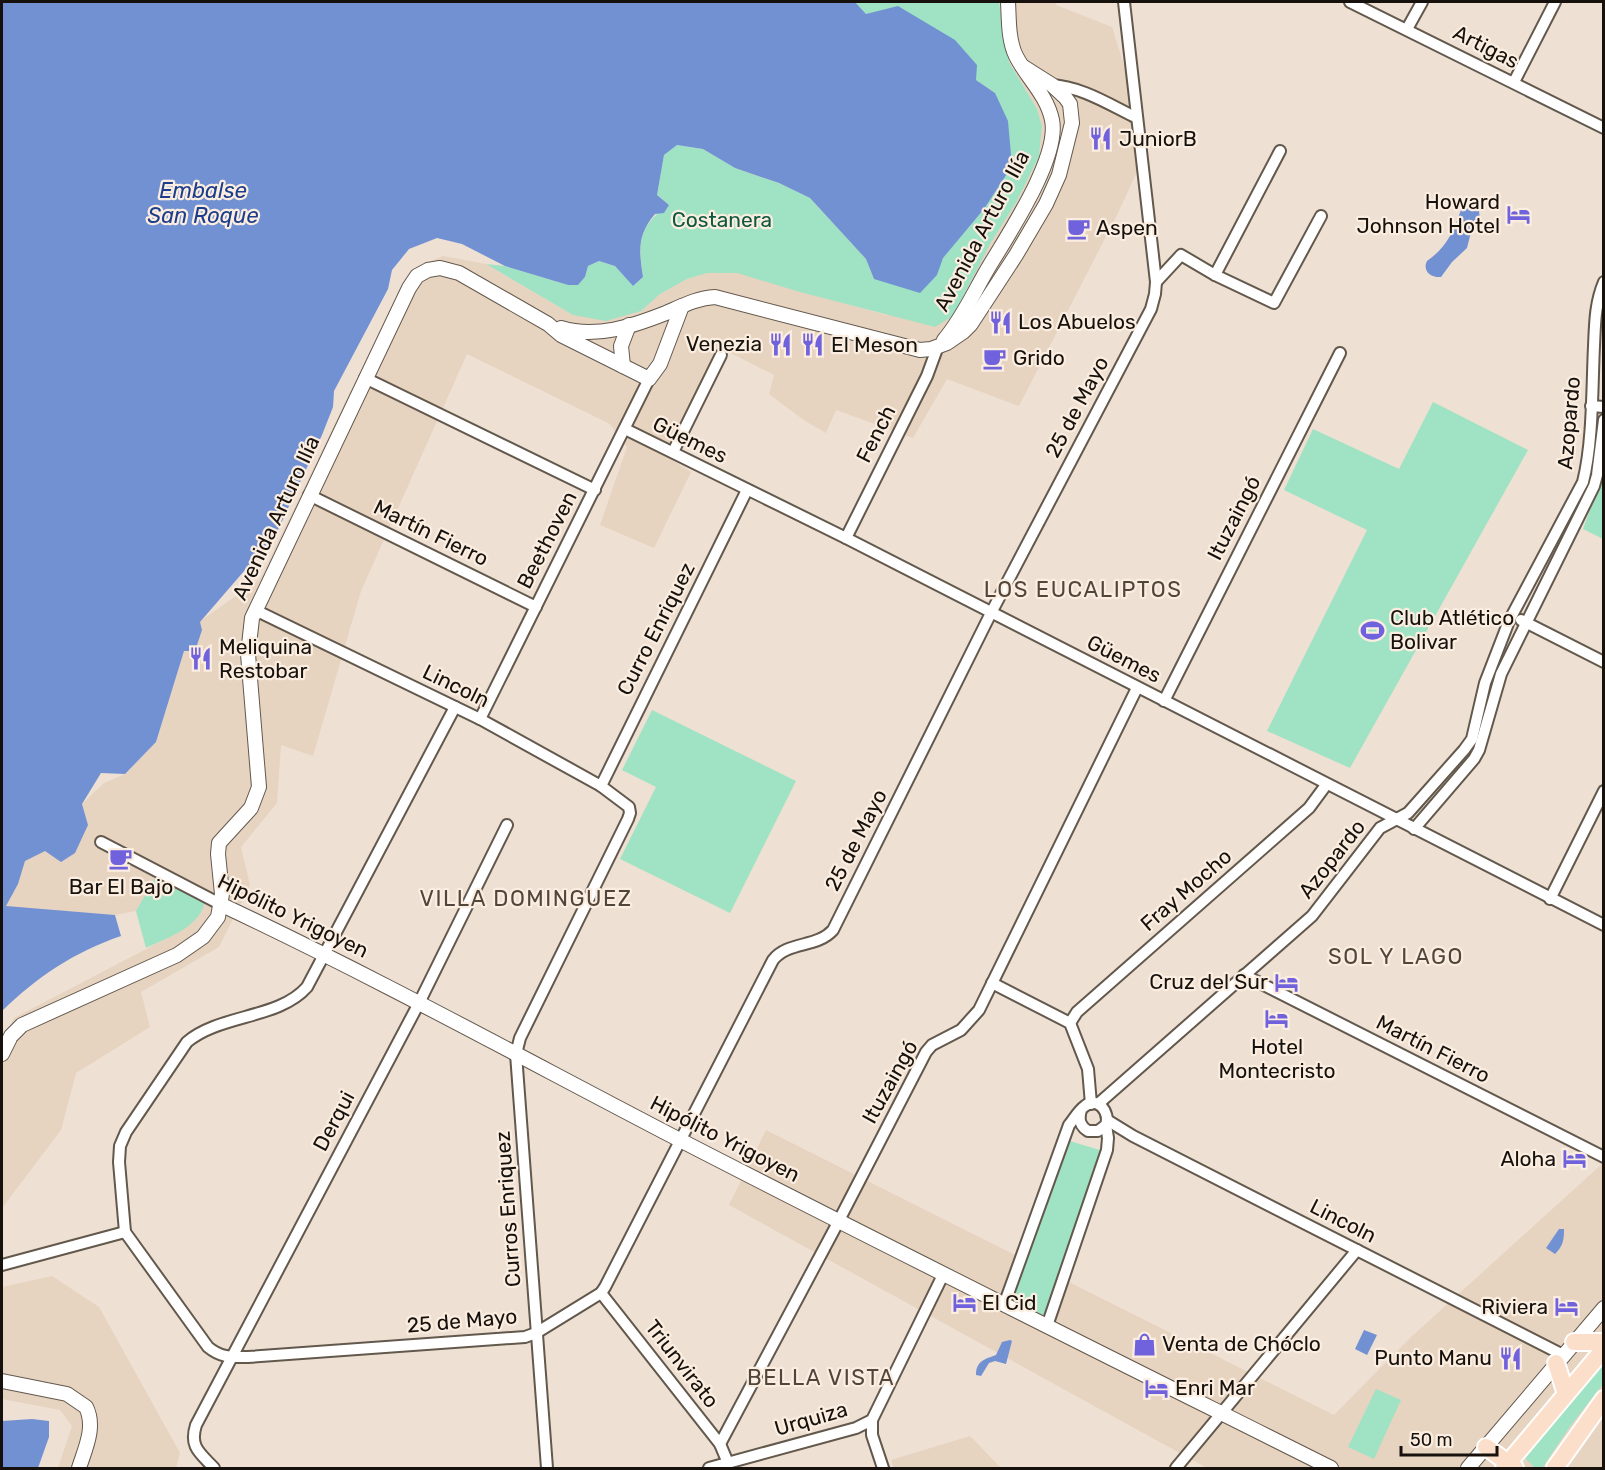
<svg xmlns="http://www.w3.org/2000/svg" width="1605" height="1470" viewBox="0 0 1605 1470" font-family="Rubik,sans-serif">
<style>
.built{fill:#e6d3c0}
.green{fill:#9fe3c4}
.water{fill:#7191d3}
.lines{fill:none;stroke-linecap:round;stroke-linejoin:round}
.street-casing{stroke:#63584c;stroke-width:14}
.secondary-casing{stroke:#63584c;stroke-width:16}
.primary-casing{stroke:#fff;stroke-width:20}
.street{stroke:#fff;stroke-width:10}
.secondary{stroke:#fff;stroke-width:14}
.primary{stroke:#fcdfca;stroke-width:16}
.labels{text-anchor:middle;stroke-width:4.5;stroke-linejoin:round;paint-order:stroke}
.street-label{font-size:21px;fill:#16110c;stroke:#fbeee0}
.poi-label{font-size:21px;fill:#16110c;stroke:#fbeee0;text-anchor:start}
.park-label{font-size:21px;fill:#0d583f;stroke:#fbeee0}
.water-label{font-size:22px;font-style:italic;fill:#1c3d8b;stroke:#fbeee0}
.neighbourhood-label{font-size:22px;letter-spacing:1.5px;fill:#51463b;stroke:#fbeee0}
</style>
<rect width="100%" height="100%" fill="#eee0d3"/>
<g class="built">
<polygon points="1008,2 1056,2 1056,5 1112,27 1149,146 1117,215 1019,406 947,379 913,438 836,410 826,433 805,421 769,394 774,375 727,351 667,457 691,472 654,548 600,525 627,447 610,424 467,354 361,591 313,756 281,745 277,803 241,847 250,885 219,947 141,992 150,1027 76,1073 61,1130 2,1208 2,1043 14,1018 177,933 156,876 136,911 115,915 5,907 18,884 25,861 88,825 82,804 104,783 125,774 156,742 184,651 194,651 199,622 260,579 351,390 418,267 443,256 486,264 573,315 641,311 660,294 687,279 707,273 737,273 886,315 990,244 1017,201 1039,156 1042,126 1037,109 1009,62 1004,44"/>
<polygon points="766,1130 1334,1415 1409,1339 1603,1163 1603,1468 1207,1468 729,1205"/>
<polygon points="52,1276 99,1307 180,1453 176,1468 58,1468 72,1426 60,1410 2,1399 2,1287"/>
<polygon points="970,1436 1001,1468 894,1468 891,1460"/>
</g>
<g class="green">
<path d="M855 2H999L1009 62 1037 109 1042 126 1039 156 1017 201 990 244 953 316 935 327 800 292 737 273H707L687 279 660 294 641 311 606 321 573 315 486 264 505 266 568 285H578L585 277 588 266 599 261 615 266 633 286 643 277C638 244 638 225 669 205L657 195 664 155 677 145 703 149 735 168 779 183 810 198 866 259 874 279 937 275 942 258 984 209 995 93 976 80 866 14Z"/>
<polygon points="1433,402 1528,450 1350,768 1267,731 1367,530 1284,490 1313,429 1399,469"/>
<polygon points="1603,460 1603,539 1583,529 1600,482"/>
<polygon points="652,710 796,781 730,913 620,859 656,787 622,770"/>
<path d="M156 876 205 899C203 926 167 938 146 948L136 911Z"/>
<polygon points="1070,1141 1103,1151 1047,1326 1004,1305"/>
<polygon points="1603,1362 1603,1384 1571,1425 1542,1468 1535,1468 1525,1458"/>
<polygon points="1376,1389 1401,1400 1374,1459 1348,1447"/>
</g>
<g class="water">
<path d="M2 2H855L866 14 898 6 955 40 977 65 976 80 995 93 1008 121 1012 166 984 209 943 258 937 275 920 293 874 279 866 259 810 198 779 183 735 168 703 149 677 145 664 155 657 195 669 205 664 213 655 214C637 235 639 251 643 277L633 286 615 266 599 261 588 266 585 277 578 285H568L505 266 462 244 437 238 409 249 392 270 388 289 334 391 333 407 322 435 276 534 200 622 202 630 195 651H184L156 742 125 774 101 773 82 804 88 825 75 853 61 862 45 851 25 861 18 884 6 906 115 915 121 936C74 952 37 977 2 1011Z"/>
<path d="M1468 206 1479 211 1480 222 1470 236 1467 248 1452 262 1441 277C1431 278 1422 271 1427 261 1447 247 1453 232 1461 210Z"/>
<path d="M1559 1229H1564C1564 1240 1563 1246 1555 1254L1546 1248Z"/>
<polygon points="1364,1330 1377,1335 1367,1355 1355,1349"/>
<path d="M1010 1340 1012 1341 1006 1364 995 1361 989 1363 981 1376 976 1375C976 1361 985 1359 996 1355L1002 1342Z"/>
<polygon points="32,1419 49,1421 49,1437 38,1468 2,1468 2,1421"/>
</g>
<g class="lines">
<defs>
<g id="street">
<polyline points="1350,2 1604,128"/>
<polyline points="1407,29 1422,2"/>
<polyline points="1514,82 1555,2"/>
<path d="M1050 85C1081 86 1110 105 1137 118"/>
<polyline points="1215,275 1280,151"/>
<polyline points="1156,282 1181,255 1215,275 1274,303 1321,216"/>
<polyline points="365,378 595,490"/>
<polyline points="1591,406 1604,407"/>
<polyline points="625,429 846,538 1604,925"/>
<polyline points="673,452 721,355"/>
<polyline points="309,495 536,607"/>
<polyline points="846,538 927,376 938,346"/>
<polyline points="255,610 480,719 601,786 629,807 630,813 628,819 520,1038 516,1054 547,1468"/>
<polyline points="1521,620 1604,662"/>
<polyline points="1164,701 1340,353"/>
<path d="M455 707 307 987C279 1019 220 1014 187 1042L126 1132 120 1146 119 1162 125 1232 208 1347C221 1358 232 1357 248 1357L525 1337 536 1333 601 1293 605 1287 773 960C788 941 817 948 833 930L991 613 1151 309 1155 294 1156 282 1124 2"/>
<polyline points="480,719 649,379"/>
<polyline points="601,786 747,490"/>
<polyline points="1414,829 1474,759 1479,750 1501,674 1594,486 1597,475 1604,420"/>
<polyline points="101,842 222,905"/>
<polyline points="1550,899 1604,791"/>
<polyline points="1244,975 1604,1157"/>
<polyline points="992,983 1070,1023 1088,1069 1091,1104"/>
<polyline points="1070,1023 1077,1012 1309,808 1326,785"/>
<path d="M1098 1104 1312 916 1380 828 1408 813 1464 750 1472 739 1485 683 1509 621 1583 482C1593 443 1592 387 1594 346 1595 324 1595 303 1604 282"/>
<polyline points="1107,1120 1133,1136 1563,1355"/>
<polyline points="2,1265 125,1232"/>
<polyline points="601,1293 720,1444 728,1463"/>
<path d="M1004 1305 1069 1125C1074 1119 1078 1111 1085 1106 1098 1096 1110 1112 1106 1125L1098 1131H1088C1080 1126 1078 1120 1081 1110"/>
<polyline points="1047,1326 1107,1150 1108,1138 1106,1125"/>
<polyline points="872,1420 872,1435 883,1468"/>
<polyline points="720,1444 834,1230 926,1052 932,1045 961,1030 979,1010 1137,688"/>
<path d="M214 1468C200 1453 189 1447 196 1425L419 1003 507 825"/>
<polyline points="709,1468 856,1428 872,1420 943,1275"/>
<polyline points="1176,1468 1357,1250"/>
</g>
<g id="secondary">
<path d="M561 328C596 339 633 326 666 313 682 306 697 298 715 297L920 350 931 349 947 343 963 332 971 324 1016 255 1046 204 1059 175 1072 123 1070 104 1065 97 1052 85 1022 66"/>
<path d="M944 340C962 319 973 294 987 270 1007 236 1060 158 1052 120 1047 95 1027 78 1016 56 1008 40 1009 18 1008 2"/>
<polyline points="623,366 621,346 629,325"/>
<path d="M222 905C377 978 526 1060 678 1139 895 1251 1113 1359 1331 1468"/>
<polyline points="2,1054 11,1036 22,1025 177,955 203,937 218,917 222,894 218,854 219,843 251,808 259,787 248,654 252,618 409,288 417,276 428,270 440,268 459,273 548,324 561,335 649,379 660,364 682,306"/>
<path d="M2 1381 67 1394 86 1407C96 1427 85 1449 79 1468"/>
<polyline points="1468,1468 1604,1308"/>
</g>
<g id="primary">
<polyline points="1574,1342 1604,1342"/>
<polyline points="1556,1363 1566,1394"/>
<polyline points="1486,1447 1515,1468"/>
<polyline points="1504,1468 1604,1349"/>
<polyline points="1555,1468 1604,1399"/>
</g>
</defs>
<use href="#street" class="street-casing"/>
<use href="#secondary" class="secondary-casing"/>
<use href="#primary" class="primary-casing"/>
<use href="#street" class="street"/>
<use href="#secondary" class="secondary"/>
<use href="#primary" class="primary"/>
</g>
<defs>
<symbol id="restaurant-bare" viewBox="-9 -9 18 18"><path d="M-5-6h1v4h1v-4h1v4h1v-4h1v5L-1.5 .5V6h-2V.5L-5-1ZM5-6V6H3V1.5H1.5Q1.5-4 5-6Z" fill="#7061dc" stroke="#fbeee0" stroke-width="2.5" paint-order="stroke"/></symbol>
<symbol id="hotel-bare" viewBox="-9 -9 18 18"><path d="M-6-4.5h1.5V1H6V5H4.5V3h-9V5H-6ZM-4 0a1.8 1.8 0 1 1 3.6 0ZM.5 0V-2.5h3Q6-2.5 6 0Z" fill="#7061dc" stroke="#fbeee0" stroke-width="2.5" paint-order="stroke"/></symbol>
<symbol id="cafe-bare" viewBox="-9 -9 18 18"><path d="M-5.5-4.5H6V0H3Q3 3.5 0 3.5H-2.5Q-5.5 3.5-5.5 0ZM3-3.2v2h1.7v-2ZM-6 4.5H4V6H-6Z" fill="#7061dc" stroke="#fbeee0" stroke-width="2.5" paint-order="stroke"/></symbol>
<symbol id="stadium-bare" viewBox="-9 -9 18 18"><path d="M0-5a6.5 5 0 1 0 0 10a6.5 5 0 1 0 0-10ZM-3.5-1.8h7v3.6h-7Z" fill="#7061dc" stroke="#fbeee0" stroke-width="2.5" paint-order="stroke"/></symbol>
<symbol id="shop-bare" viewBox="-9 -9 18 18"><path d="M-5-2.5h2.3a2.7 3.5 0 0 1 5.4 0H5L5.5 6h-11ZM-1.5-2.5h3a1.5 2.3 0 0 0-3 0Z" fill="#7061dc" stroke="#fbeee0" stroke-width="2.5" paint-order="stroke"/></symbol>
</defs>
<g fill-rule="evenodd">
<use href="#restaurant-bare" x="1084" y="122" width="33" height="33"/>
<use href="#hotel-bare" x="1502" y="198" width="33" height="33"/>
<use href="#cafe-bare" x="1062" y="212" width="33" height="33"/>
<use href="#restaurant-bare" x="984" y="306" width="33" height="33"/>
<use href="#restaurant-bare" x="764" y="328" width="33" height="33"/>
<use href="#restaurant-bare" x="796" y="328" width="33" height="33"/>
<use href="#cafe-bare" x="978" y="342" width="33" height="33"/>
<use href="#stadium-bare" x="1356" y="614" width="33" height="33"/>
<use href="#restaurant-bare" x="184" y="642" width="33" height="33"/>
<use href="#cafe-bare" x="104" y="842" width="33" height="33"/>
<use href="#hotel-bare" x="1270" y="966" width="33" height="33"/>
<use href="#hotel-bare" x="1260" y="1002" width="33" height="33"/>
<use href="#hotel-bare" x="1558" y="1142" width="33" height="33"/>
<use href="#hotel-bare" x="948" y="1286" width="33" height="33"/>
<use href="#hotel-bare" x="1550" y="1290" width="33" height="33"/>
<use href="#shop-bare" x="1128" y="1328" width="33" height="33"/>
<use href="#restaurant-bare" x="1494" y="1342" width="33" height="33"/>
<use href="#hotel-bare" x="1140" y="1372" width="33" height="33"/>
</g>
<g class="labels">
<g class="street-label">
<text transform="translate(1486 47) rotate(27)" y="7">Artigas</text>
<text transform="translate(982 231) rotate(-62)" y="7">Avenida Arturo Ilía</text>
<text transform="translate(1077 407) rotate(-62)" y="7">25 de Mayo</text>
<text transform="translate(1569 423) rotate(-85)" y="7">Azopardo</text>
<text transform="translate(876 434) rotate(-63)" y="7">Fench</text>
<text transform="translate(690 440) rotate(26)" y="7">Güemes</text>
<text transform="translate(276 518) rotate(-65)" y="7">Avenida Arturo Ilía</text>
<text transform="translate(1234 518) rotate(-63)" y="7">Ituzaingó</text>
<text transform="translate(431 533) rotate(26)" y="7">Martín Fierro</text>
<text transform="translate(547 540) rotate(-63)" y="7">Beethoven</text>
<text transform="translate(656 629) rotate(-63)" y="7">Curro Enriquez</text>
<text transform="translate(1124 659) rotate(27)" y="7">Güemes</text>
<text transform="translate(456 686) rotate(26)" y="7">Lincoln</text>
<text transform="translate(856 840) rotate(-63)" y="7">25 de Mayo</text>
<text transform="translate(1332 859) rotate(-52)" y="7">Azopardo</text>
<text transform="translate(1186 890) rotate(-41)" y="7">Fray Mocho</text>
<text transform="translate(293 916) rotate(26)" y="7">Hipólito Yrigoyen</text>
<text transform="translate(1433 1049) rotate(27)" y="7">Martín Fierro</text>
<text transform="translate(890 1082) rotate(-61)" y="7">Ituzaingó</text>
<text transform="translate(334 1121) rotate(-62)" y="7">Derqui</text>
<text transform="translate(725 1139) rotate(27)" y="7">Hipólito Yrigoyen</text>
<text transform="translate(508 1209) rotate(-94)" y="7">Curros Enriquez</text>
<text transform="translate(1343 1221) rotate(27)" y="7">Lincoln</text>
<text transform="translate(462 1321) rotate(-5)" y="7">25 de Mayo</text>
<text transform="translate(682 1364) rotate(52)" y="7">Triunvirato</text>
<text transform="translate(811 1419) rotate(-16)" y="7">Urquiza</text>
</g>
<g class="poi-label">
<text x="1119" y="146">JuniorB</text>
<text x="1500" y="209" text-anchor="end">Howard<tspan x="1500" dy="24">Johnson Hotel</tspan></text>
<text x="1096" y="235">Aspen</text>
<text x="1018" y="329">Los Abuelos</text>
<text x="762" y="351" text-anchor="end">Venezia</text>
<text x="831" y="352">El Meson</text>
<text x="1013" y="365">Grido</text>
<text x="1390" y="625">Club Atlético<tspan x="1390" dy="24">Bolivar</tspan></text>
<text x="219" y="654">Meliquina<tspan x="219" dy="24">Restobar</tspan></text>
<text x="121" y="894" text-anchor="middle">Bar El Bajo</text>
<text x="1268" y="989" text-anchor="end">Cruz del Sur</text>
<text x="1277" y="1054" text-anchor="middle">Hotel<tspan x="1277" dy="24">Montecristo</tspan></text>
<text x="1556" y="1166" text-anchor="end">Aloha</text>
<text x="982" y="1310">El Cid</text>
<text x="1548" y="1314" text-anchor="end">Riviera</text>
<text x="1162" y="1351">Venta de Chóclo</text>
<text x="1492" y="1365" text-anchor="end">Punto Manu</text>
<text x="1175" y="1395">Enri Mar</text>
</g>
<g class="park-label">
<text x="722" y="227">Costanera</text>
</g>
<g class="water-label">
<text x="203" y="198">Embalse<tspan x="203" dy="25">San Roque</tspan></text>
</g>
<g class="neighbourhood-label">
<text x="1083" y="597">LOS EUCALIPTOS</text>
<text x="526" y="906">VILLA DOMINGUEZ</text>
<text x="1396" y="964">SOL Y LAGO</text>
<text x="821" y="1385">BELLA VISTA</text>
</g>
</g>
<rect width="1605" height="1470" fill="none" stroke="#16110c" stroke-width="6"/>
<path d="M1401 1446v9h96v-9" fill="none" stroke="#16110c" stroke-width="3"/>
<text x="1410" y="1446" font-size="18" fill="#16110c" stroke="#fbeee0" stroke-width="4.5" paint-order="stroke">50 m</text>
</svg>
